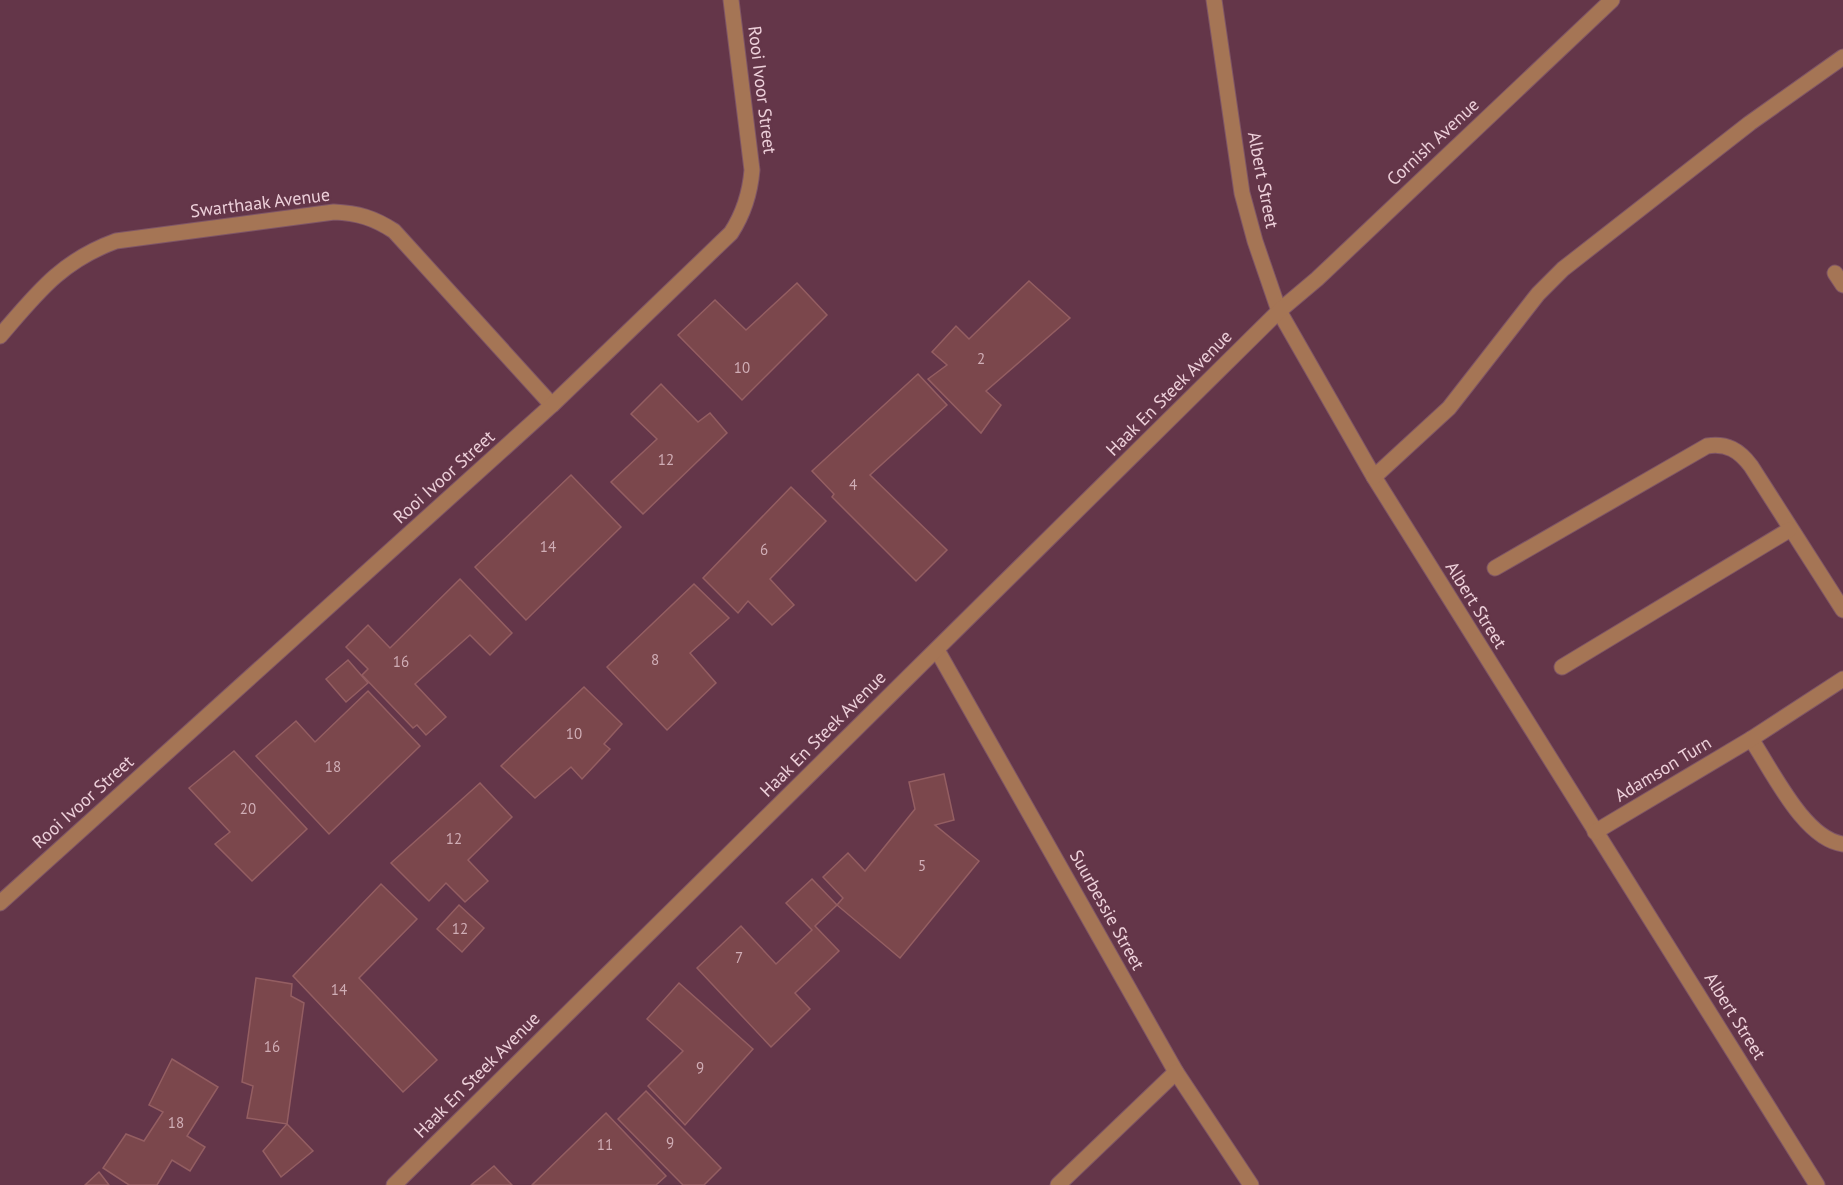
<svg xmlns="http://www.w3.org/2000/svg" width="1843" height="1185" viewBox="0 0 1843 1185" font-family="'PT Sans',sans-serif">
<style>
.building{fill:#7b474c;stroke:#945e62;stroke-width:1.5}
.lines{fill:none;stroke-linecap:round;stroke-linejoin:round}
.minor-casing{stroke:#7f5566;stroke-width:17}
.minor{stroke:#a57555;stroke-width:15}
.labels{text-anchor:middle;stroke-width:4.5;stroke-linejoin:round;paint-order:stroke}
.number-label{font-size:15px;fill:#d0aeb6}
.street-label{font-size:18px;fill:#edd0da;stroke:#643649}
</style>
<rect width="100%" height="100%" fill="#643649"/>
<g class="building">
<polygon points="1029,281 1070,318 986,391 1001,405 981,433 928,379 947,365 932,352 956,326 969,339"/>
<polygon points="797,283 827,315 742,400 678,335 715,300 746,330"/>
<polygon points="918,374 947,405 870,475 947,550 916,581 832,497 834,494 812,471"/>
<polygon points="661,384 698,422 710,413 727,433 643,514 611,482 657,439 631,414"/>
<polygon points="571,475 621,527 526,620 475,567"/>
<polygon points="791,487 826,521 770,579 794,605 772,625 748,601 738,613 703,578"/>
<polygon points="460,579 512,633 490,655 470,635 415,684 446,717 426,735 417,725 413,728 362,675 368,669 346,647 368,625 390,648"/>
<polygon points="694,584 729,618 690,653 716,683 667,730 607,667"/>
<polygon points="348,660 368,683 346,702 326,679"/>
<polygon points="584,687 622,724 604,744 610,749 582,779 571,767 535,798 501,766"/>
<polygon points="368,691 420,746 329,834 256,756 296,721 315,742"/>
<polygon points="234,751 307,829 252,881 215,844 230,832 189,788"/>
<polygon points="944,774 954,820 935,825 979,861 900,958 837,905 843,898 823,877 848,853 865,871 915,809 909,782"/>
<polygon points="480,783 512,817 468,860 488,881 465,902 446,883 429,901 391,863"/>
<polygon points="812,879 837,905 815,926 839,951 795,993 810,1009 771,1047 697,968 741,926 776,964 812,930 786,903"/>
<polygon points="381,884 417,919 359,978 437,1060 403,1092 293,976"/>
<polygon points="459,905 484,928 462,952 437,929"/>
<polygon points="256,978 292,984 291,996 304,1003 287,1124 247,1118 253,1086 242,1082"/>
<polygon points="679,983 753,1049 685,1125 648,1086 683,1051 647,1019"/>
<polygon points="172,1059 218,1087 187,1136 205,1147 190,1171 172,1160 157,1185 129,1185 103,1168 126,1134 144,1141 163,1112 149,1105"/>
<polygon points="646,1091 721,1168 704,1185 683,1185 618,1119"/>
<polygon points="606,1113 666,1176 656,1185 532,1185"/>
<polygon points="287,1124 313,1151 281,1177 263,1151"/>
<polygon points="494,1166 512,1185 471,1185"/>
<polygon points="99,1172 109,1185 85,1185"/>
</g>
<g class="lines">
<defs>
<g id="minor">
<polyline points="1214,0 1242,193 1255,241 1279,311 1374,477 1817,1185"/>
<polyline points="1835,273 1843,285"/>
<path d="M0 336C37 293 61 261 116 241L334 212C358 213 374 218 394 231L552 405"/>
<polyline points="1374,477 1449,408 1538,294 1563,269 1750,123 1843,57"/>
<path d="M1495 568 1707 446C1727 443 1739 450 1751 466L1843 610"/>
<polyline points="937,650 1176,1072 1251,1185"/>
<polyline points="1562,667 1789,530"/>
<path d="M1751 739C1772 770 1804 839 1843 844"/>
<polyline points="1595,832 1751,739 1843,679"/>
<path d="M0 903 552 405 731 233C744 213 750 194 752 170L731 0"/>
<polyline points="394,1185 1279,311 1317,279 1612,0"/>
<polyline points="1058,1185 1176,1072"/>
</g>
</defs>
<use href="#minor" class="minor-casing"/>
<use href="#minor" class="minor"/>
</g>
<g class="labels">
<g class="number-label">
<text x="981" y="364">2</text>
<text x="742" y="373">10</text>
<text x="666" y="465">12</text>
<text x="853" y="490">4</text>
<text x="548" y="552">14</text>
<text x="764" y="555">6</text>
<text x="655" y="665">8</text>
<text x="401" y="667">16</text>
<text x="574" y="739">10</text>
<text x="333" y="772">18</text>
<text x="248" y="814">20</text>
<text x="454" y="844">12</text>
<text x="922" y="871">5</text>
<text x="460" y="934">12</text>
<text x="739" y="963">7</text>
<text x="339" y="995">14</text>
<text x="272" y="1052">16</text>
<text x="700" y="1073">9</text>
<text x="176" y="1128">18</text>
<text x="670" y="1148">9</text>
<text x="605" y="1150">11</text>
</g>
<g class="street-label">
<text transform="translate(762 90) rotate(83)" y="6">Rooi Ivoor Street</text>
<text transform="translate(1433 142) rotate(-43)" y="6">Cornish Avenue</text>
<text transform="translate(1263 180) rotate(79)" y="6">Albert Street</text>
<text transform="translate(260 203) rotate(-7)" y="6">Swarthaak Avenue</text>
<text transform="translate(1169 393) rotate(-45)" y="6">Haak En Steek Avenue</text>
<text transform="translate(444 477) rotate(-42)" y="6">Rooi Ivoor Street</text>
<text transform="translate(1476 605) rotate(58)" y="6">Albert Street</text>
<text transform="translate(823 734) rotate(-45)" y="6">Haak En Steek Avenue</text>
<text transform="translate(1663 769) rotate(-31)" y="6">Adamson Turn</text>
<text transform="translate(83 802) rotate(-42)" y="6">Rooi Ivoor Street</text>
<text transform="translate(1107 910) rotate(61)" y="6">Suurbessie Street</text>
<text transform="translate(1735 1016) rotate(58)" y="6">Albert Street</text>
<text transform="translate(477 1075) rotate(-45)" y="6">Haak En Steek Avenue</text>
</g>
</g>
</svg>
